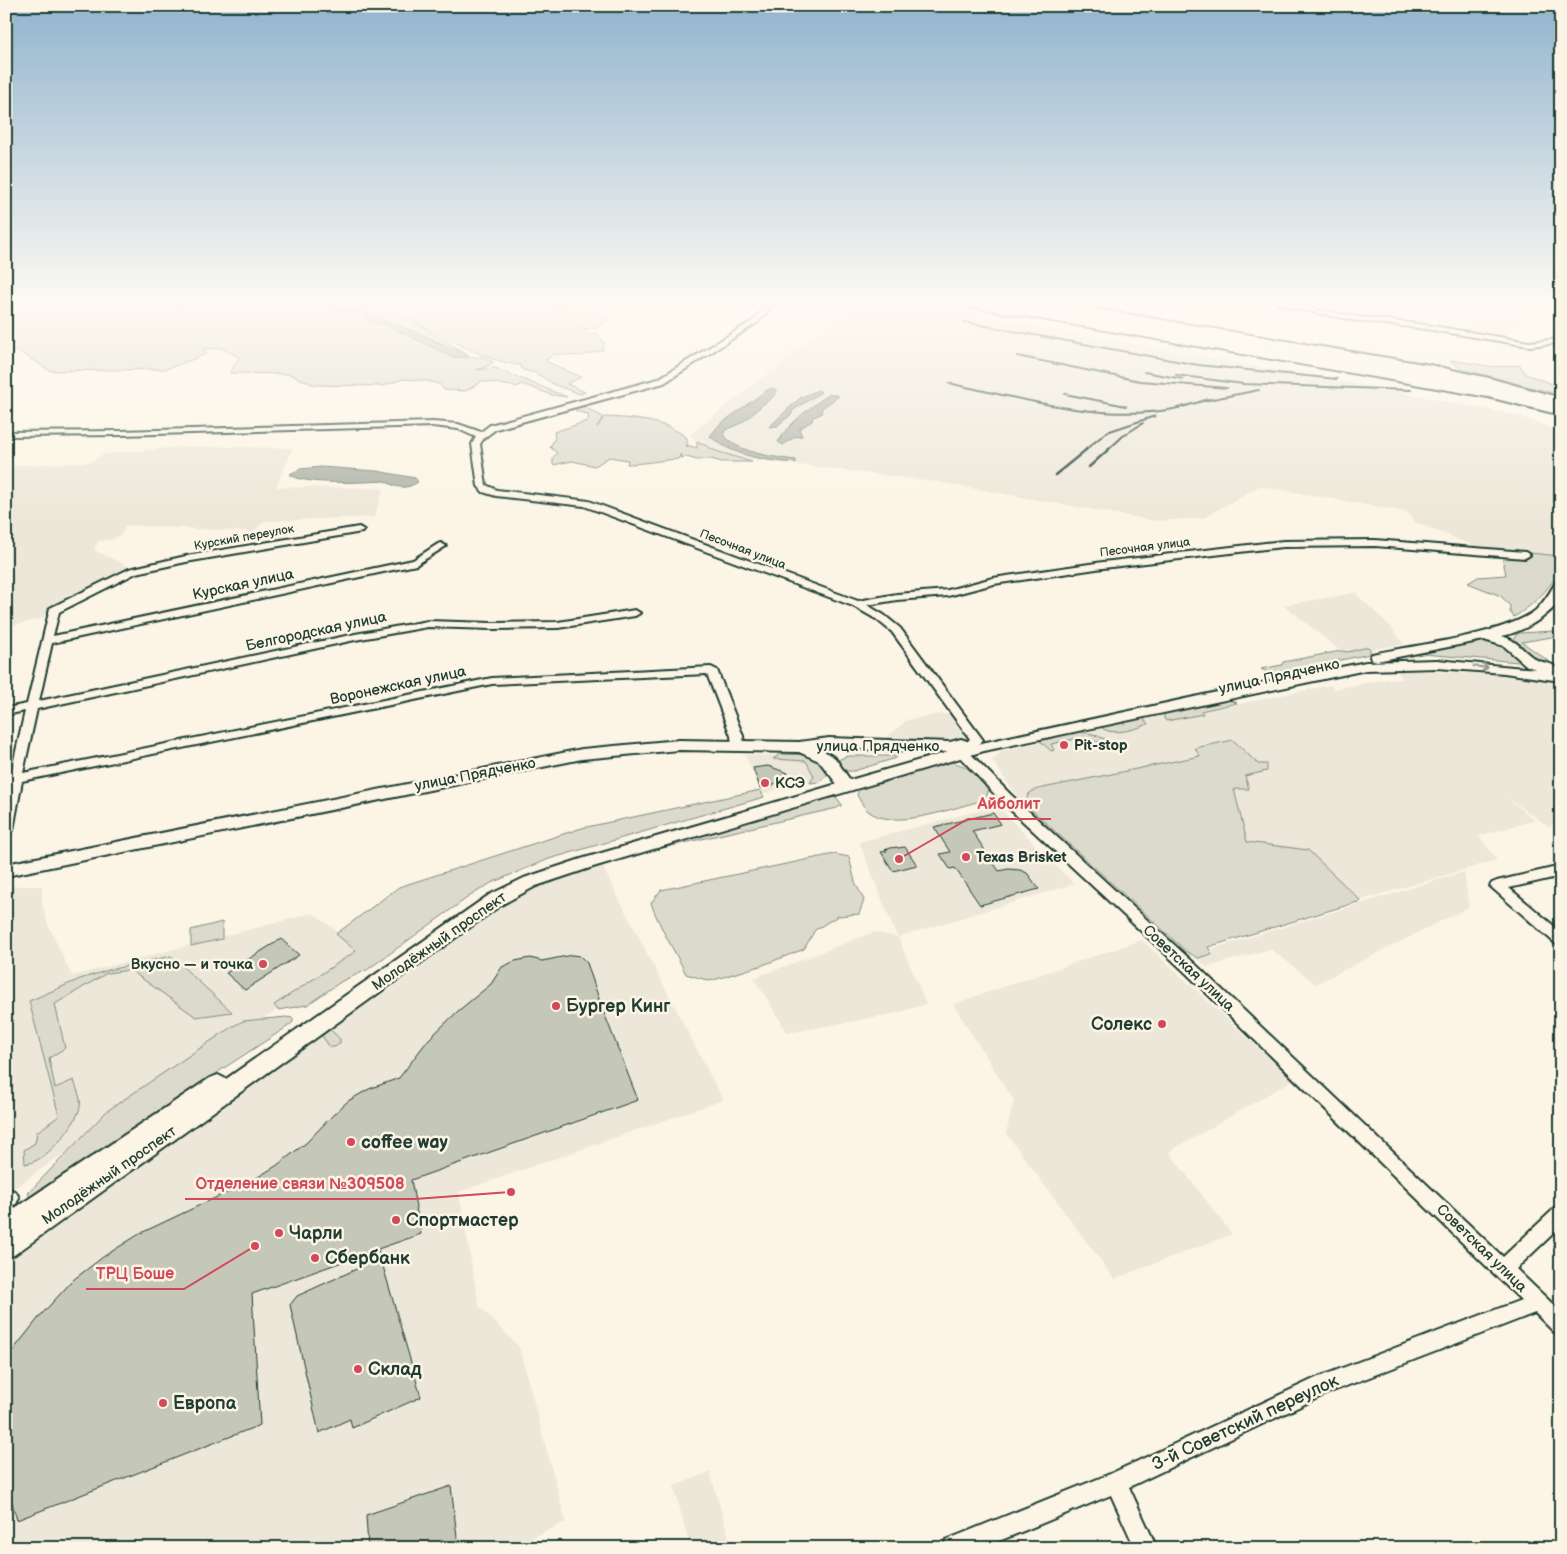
<svg xmlns="http://www.w3.org/2000/svg" width="1567" height="1554" viewBox="0 0 1567 1554" font-family="'Balsamiq Sans',sans-serif">
<style>
.built{fill:#ece7d8}
.green{fill:#dcdacc;stroke:#7e8c80}
.water{fill:#aeb3a7;stroke:#758479}
.building{fill:#c5c7b9;stroke:#1f3d34}
.lines{fill:none;stroke-linecap:round;stroke-linejoin:round}
.minor-casing{stroke:#1f3d34;stroke-width:4}
.major-casing{stroke:#1f3d34;stroke-width:4}
.minor{fill:#fcf5e5;fill-rule:evenodd}
.major{fill:#fcf5e5;fill-rule:evenodd}
.rail-far1{stroke:#1f3d34;stroke-width:2}
.rail{stroke:#1f3d34;stroke-width:2.5}
.oneway{stroke:#8e998c}
.poi-dot{fill:#d1495b;stroke:#fcf5e5;stroke-width:2}
.labels{text-anchor:middle;stroke-width:5;stroke-linejoin:round;paint-order:stroke}
.far-street-label{font-size:12px;fill:#1f3d34;stroke:#fcf5e5}
.street-label{font-size:15px;fill:#1f3d34;stroke:#fcf5e5}
.poi-label{font-size:15px;font-weight:bold;fill:#1f3d34;stroke:#fcf5e5;text-anchor:start}
.near-poi-label{font-size:18px;font-weight:bold;fill:#1f3d34;stroke:#fcf5e5;text-anchor:start}
.near-street-label{font-size:18px;fill:#1f3d34;stroke:#fcf5e5}
.leader{fill:none;stroke:#d1495b;stroke-width:2}
.callout-dot{fill:#d1495b;stroke:#fcf5e5;stroke-width:2}
.callout-label{font-size:16px;text-anchor:middle;font-weight:bold;fill:#d1495b;stroke:#fcf5e5;stroke-width:5;stroke-linejoin:round;paint-order:stroke}
</style>
<rect width="100%" height="100%" fill="#fcf5e5"/>
<filter id="ink" filterUnits="userSpaceOnUse"><feTurbulence type="fractalNoise" baseFrequency=".02" numOctaves="2"/><feDisplacementMap in="SourceGraphic" scale="10" xChannelSelector="R" yChannelSelector="G"/><feConvolveMatrix kernelMatrix="1 2 1 2 8 2 1 2 1" color-interpolation-filters="sRGB"/></filter>
<g filter="url(#ink)">
<g class="built">
<polygon points="855,305 921,305 1405,393 1515,415 1561,431 1561,556 1479,548 1415,522 1408,512 1259,486 1203,518 1156,521 931,481 708,454 690,434"/>
<polygon points="1481,313 1522,321 1505,338 1464,330"/>
<polygon points="190,446 293,448 276,487 384,488 374,517 265,521 253,532 125,525 122,534 113,539 98,541 94,550 135,570 40,619 6,627 6,466 91,462 103,454"/>
<polygon points="1355,593 1389,625 1404,644 1344,654 1284,605"/>
<polygon points="1397,670 1491,674 1561,683 1561,821 1549,827 1505,796 1535,820 1479,836 1497,860 1320,912 1247,843 1212,758 1019,799 992,760 1001,751 1188,710 1196,713 1330,685 1334,689 1388,679 1402,679"/>
<polygon points="941,714 953,714 970,735 934,742 882,741 907,720"/>
<polygon points="745,755 807,757 813,764 814,781 762,794"/>
<polygon points="997,806 1074,884 898,937 926,1004 897,1013 788,1033 754,978 874,932 897,937 859,842"/>
<polygon points="601,864 723,1100 459,1192 479,1306 519,1347 566,1522 510,1548 6,1548 6,1255 449,939 519,892"/>
<polygon points="1464,872 1469,907 1316,984 1271,949 1207,967 1192,955"/>
<polygon points="14,886 42,886 42,904 48,925 72,976 313,913 361,949 348,969 220,1043 6,1194 6,887"/>
<polygon points="1142,940 1293,1080 1169,1152 1232,1234 1114,1279 1006,1133 1014,1101 953,1004"/>
<polygon points="710,1472 732,1548 690,1548 674,1486"/>
</g>
<g class="green">
<polygon points="6,305 329,305 339,310 360,314 372,322 391,327 431,345 452,357 483,357 493,362 486,367 477,370 495,368 567,397 552,395 522,384 517,387 482,381 466,391 444,390 439,384 427,381 403,379 383,386 315,385 289,374 230,373 239,357 221,348 203,349 207,354 166,369 50,371 18,351 6,352"/>
<path d="M338 305H569L557 311 602 314 611 318 598 328 579 329 598 335 604 342 603 350 580 356 554 354 545 361 581 377 567 384 585 392 580 394 555 385 536 373 523 370 520 365C486 362 438 333 406 317L468 355 416 332Z"/>
<polygon points="1450,360 1495,367 1520,365 1525,374 1561,387 1561,395 1461,369"/>
<path d="M581 405 603 417 597 427 604 417C632 418 666 420 687 438V448V445L697 448V441L716 451 752 462H722L711 459 697 460 686 457 680 458 681 454 678 459C660 460 645 464 627 464L628 460 609 457 595 466 572 461 553 465V458L557 453 550 447 555 438 554 432 588 421V414L576 411 575 406Z"/>
<path d="M1530 553 1560 556C1563 580 1532 606 1514 617L1510 612V606L1501 596 1468 583 1478 577 1506 575 1502 556 1529 558Z"/>
<polygon points="1553,631 1557,636 1522,642 1554,665 1561,665 1561,668 1537,662 1515,643 1514,639 1516,635 1520,633"/>
<polygon points="1488,640 1504,644 1521,660 1519,662 1423,654 1421,652"/>
<polygon points="1368,647 1370,649 1370,654 1272,674 1261,669 1282,665 1283,662 1341,651 1348,652"/>
<polygon points="1226,699 1237,703 1201,711 1203,714 1166,721 1164,718 1164,713"/>
<path d="M1140 717 1143 718 1148 724C1137 729 1111 737 1101 727Z"/>
<polygon points="1073,731 1093,734 1107,740 1081,745 1075,739 1051,744 1054,750 1051,751 1040,741"/>
<path d="M1233 740 1258 764H1267V771L1245 776 1249 789H1234L1247 842 1308 850 1361 901 1208 947 1212 954 1198 958 1187 952 1034 812 1026 803C1027 794 1029 792 1038 789L1200 756 1195 748Z"/>
<polygon points="780,754 813,755 827,769 828,774 819,782 810,783 814,776 806,761 773,759"/>
<polygon points="847,756 897,756 896,758 854,771 846,771 839,763 840,759"/>
<path d="M943 762C964 761 977 774 988 791L987 796 977 802C949 809 893 831 868 811 863 807 860 800 857 795L860 787Z"/>
<polygon points="760,790 764,797 549,859 491,883 467,898 367,970 342,981 307,1005 278,1010 274,1005 356,951 336,934 399,887 582,828"/>
<polygon points="829,797 837,798 842,805 837,808 658,849 597,866 542,884 517,895 478,919 330,1029 340,1039 340,1043 335,1047 330,1047 322,1036 324,1029 490,907 546,880"/>
<path d="M834 854 849 857 855 882 864 900 859 914 838 916 815 930 804 949 763 965 710 981 686 974C674 949 660 929 651 903L661 890Z"/>
<polygon points="222,922 222,939 191,946 191,930"/>
<path d="M171 956 232 1012 196 1017 130 970 107 973 55 1004 65 1048 49 1058 55 1088 74 1080C76 1088 82 1099 80 1107 76 1126 45 1163 25 1164L24 1150 35 1143 37 1132 59 1116 29 1001 80 979 109 970Z"/>
<polygon points="286,1017 293,1018 293,1022 287,1027 221,1070 153,1120 30,1198 28,1193 107,1111 230,1028 243,1021"/>
</g>
<g class="water">
<polygon points="329,305 337,305 368,314 458,350 468,357 452,357 391,327 372,322 360,314 339,310"/>
<path d="M773 388 777 391C774 399 765 402 759 408 745 421 743 423 725 430L724 434C733 452 778 458 796 460V463C767 461 732 456 710 436L719 425 767 390Z"/>
<polygon points="818,390 821,392 792,411 792,414 777,426 769,427 800,398"/>
<path d="M830 394 839 396 822 408 821 414 813 417 812 421 799 429 802 436 795 437 783 445 778 442C789 423 811 406 830 394Z"/>
<path d="M321 467 377 471 415 478 418 482C406 490 396 488 385 481 367 482 301 486 290 474L300 469Z"/>
</g>
<g class="building">
<polygon points="768,766 788,773 772,786 760,788 753,768"/>
<polygon points="993,813 1001,824 972,831 999,871 1008,869 1020,870 1027,873 1039,889 980,905 955,868 950,869 940,854 950,852 934,827"/>
<polygon points="897,847 898,848 905,847 917,865 893,871 881,852 887,851 885,849"/>
<polygon points="281,939 299,955 245,990 226,973"/>
<polygon points="572,955 580,956 587,963 601,1005 638,1100 411,1180 421,1234 378,1249 421,1397 352,1428 350,1419 319,1433 290,1305 297,1296 361,1267 356,1257 252,1294 260,1425 17,1520 6,1482 6,1359 41,1315 73,1280 103,1257 141,1233 253,1180 276,1166 306,1143 333,1115 348,1101 369,1089 399,1078 428,1040 457,1012 491,984 502,967 515,961 530,958 542,961"/>
<polygon points="451,1486 458,1545 451,1548 368,1548 366,1515"/>
</g>
<g class="lines">
<defs>
<g id="minor">
<polygon points="767,305 773,305 758,322 664,383 496,429 484,438 480,444 486,485 497,490 589,501 858,601 897,594 948,590 993,578 1103,562 1283,541 1375,540 1525,552 1530,555 1525,558 1375,546 1283,547 1103,568 994,584 948,596 897,600 867,605 884,615 900,628 983,740 969,752 1010,794 1194,963 1503,1257 1555,1208 1561,1206 1561,1226 1516,1269 1561,1312 1561,1334 1554,1332 1535,1313 1328,1393 1129,1487 1157,1548 1135,1548 1111,1495 982,1548 943,1548 946,1540 1110,1474 1316,1378 1521,1300 1184,971 1000,800 958,755 956,752 970,739 892,632 876,619 853,606 584,506 496,496 483,492 478,486 472,444 476,437 458,429 433,426 121,435 6,436 6,432 121,431 433,422 458,424 481,432 490,425 658,379 754,320"/>
<polygon points="1278,305 1290,305 1353,316 1426,325 1529,342 1561,339 1561,343 1529,346 1426,329 1353,320"/>
<polygon points="359,527 364,530 362,532 186,562 136,573 59,612 53,636 413,560 438,544 441,543 446,546 416,565 52,643 39,701 355,634 428,621 491,623 558,622 635,610 640,613 635,616 558,628 491,629 428,627 355,640 37,709 23,773 492,678 711,667 717,670 743,736 744,745 738,749 732,745 731,736 707,674 492,684 22,781 13,830 6,834 6,796 25,711 6,715 6,708 27,704 50,608 129,569 186,556"/>
<polygon points="1561,866 1561,876 1509,888 1561,932 1561,945 1556,944 1490,886 1492,883 1497,881"/>
<polygon points="6,1187 16,1192 19,1198 16,1204 10,1206 6,1205"/>
</g>
<path id="major" d="M1561 581V599C1548 617 1523 632 1502 636 1521 642 1524 654 1539 661 1545 663 1553 663 1557 669L1555 672 1561 673V681L1504 673 1437 668 1366 670 984 751 593 867 536 886 501 905 14 1255 6 1258V1214L210 1078 218 1075 226 1079 489 895 524 878 581 859 837 784 819 761 799 752 679 750 582 759 6 876V864L582 749 679 740 799 742 829 738 950 742 961 739 967 741 969 744 968 746 1231 689 1366 662 1437 660 1536 669 1527 666 1504 646 1484 640 1377 661 1372 660 1370 657 1372 654 1377 653C1416 645 1507 634 1536 610 1545 601 1550 592 1556 582ZM829 748 948 752 850 780 835 758 821 749Z"/>
</defs>
<use href="#minor" class="minor-casing"/>
<use href="#major" class="major-casing"/>
<use href="#minor" class="minor"/>
<use href="#major" class="major"/>
<g class="rail-far1">
<polyline points="956,305 1488,398 1561,416"/>
<polyline points="1078,305 1430,364 1489,377 1561,397"/>
<polyline points="964,322 1198,365 1337,379"/>
<polyline points="1017,356 1140,381 1227,388"/>
<polyline points="1144,372 1183,379"/>
<polyline points="1176,375 1243,384 1411,390"/>
<path d="M948 383C1019 398 1094 421 1168 410 1182 408 1196 403 1209 399"/>
<polyline points="1065,394 1126,406"/>
<polyline points="1203,401 1259,390"/>
<polyline points="1085,450 1107,432 1155,416"/>
<polyline points="1108,450 1123,436 1143,423"/>
</g>
<g class="rail">
<polyline points="1089,467 1109,449"/>
<polyline points="1055,475 1087,449"/>
</g>
</g>
<defs><path id="oneway-shaft" d="M-6 0H5M1.5-3L5.5 0L1.5 3" fill="none" stroke-width="1.6" stroke-linecap="round" stroke-linejoin="round" transform="scale(1.25)"/></defs>
<use class="oneway" href="#oneway-shaft" transform="translate(1481 667) rotate(6)"/>
</g>
<linearGradient id="sky" x2="0" y2="1"><stop stop-color="#91b4ce"/><stop offset="0.58" stop-color="#fefaf3"/><stop offset="1" stop-color="#fefaf3" stop-opacity="0"/></linearGradient>
<rect width="1567" height="522" fill="url(#sky)"/>
<g class="poi-dot">
<circle cx="1064" cy="745" r="5"/>
<circle cx="765" cy="783" r="5"/>
<circle cx="966" cy="857" r="5"/>
<circle cx="263" cy="964" r="5"/>
<circle cx="556" cy="1006" r="5"/>
<circle cx="1162" cy="1024" r="5"/>
<circle cx="351" cy="1142" r="5"/>
<circle cx="396" cy="1220" r="5"/>
<circle cx="279" cy="1233" r="5"/>
<circle cx="315" cy="1258" r="5"/>
<circle cx="358" cy="1369" r="5"/>
<circle cx="163" cy="1403" r="5"/>
</g>
<g class="labels">
<g class="far-street-label">
<text transform="translate(244 537) rotate(-10)" y="4">Курский переулок</text>
<text transform="translate(1145 547) rotate(-7)" y="4">Песочная улица</text>
<text transform="translate(743 549) rotate(21)" y="4">Песочная улица</text>
</g>
<g class="street-label">
<text transform="translate(243 584) rotate(-12)" y="5">Курская улица</text>
<text transform="translate(316 631) rotate(-12)" y="5">Белгородская улица</text>
<text transform="translate(1279 676) rotate(-12)" y="5">улица Прядченко</text>
<text transform="translate(398 685) rotate(-12)" y="5">Воронежская улица</text>
<text x="878" y="751">улица Прядченко</text>
<text transform="translate(475 774) rotate(-11)" y="5">улица Прядченко</text>
<text transform="translate(439 941) rotate(-35)" y="5">Молодёжный проспект</text>
<text transform="translate(1189 968) rotate(43)" y="5">Советская улица</text>
<text transform="translate(109 1175) rotate(-35)" y="5">Молодёжный проспект</text>
<text transform="translate(1482 1248) rotate(44)" y="5">Советская улица</text>
</g>
<g class="poi-label">
<text x="1074" y="750">Pit-stop</text>
<text x="775" y="788">КСЭ</text>
<text x="976" y="862">Texas Brisket</text>
<text x="253" y="969" text-anchor="end">Вкусно — и точка</text>
</g>
<g class="near-poi-label">
<text x="566" y="1012">Бургер Кинг</text>
<text x="1152" y="1030" text-anchor="end">Солекс</text>
<text x="361" y="1148">coffee way</text>
<text x="406" y="1226">Спортмастер</text>
<text x="289" y="1239">Чарли</text>
<text x="325" y="1264">Сбербанк</text>
<text x="368" y="1375">Склад</text>
<text x="173" y="1409">Европа</text>
</g>
<g class="near-street-label">
<text transform="translate(1245 1422) rotate(-25)" y="6">3-й Советский переулок</text>
</g>
</g>
<path class="leader" d="M899 859L968 819H1051M511 1192L415 1199H185M255 1246L184 1289H86"/>
<g class="callout-dot">
<circle cx="899" cy="859" r="5"/>
<circle cx="511" cy="1192" r="5"/>
<circle cx="255" cy="1246" r="5"/>
</g>
<g class="callout-label">
<text x="1009" y="809">Айболит</text>
<text x="300" y="1189">Отделение связи №309508</text>
<text x="135" y="1279">ТРЦ Боше</text>
</g>
<rect width="1567" height="1554" fill="none" stroke="#fcf5e5" stroke-width="25"/>
<rect x="12" y="12" width="1542" height="1529" fill="none" stroke="#1f3d34" stroke-width="2" filter="url(#ink)"/>
</svg>
